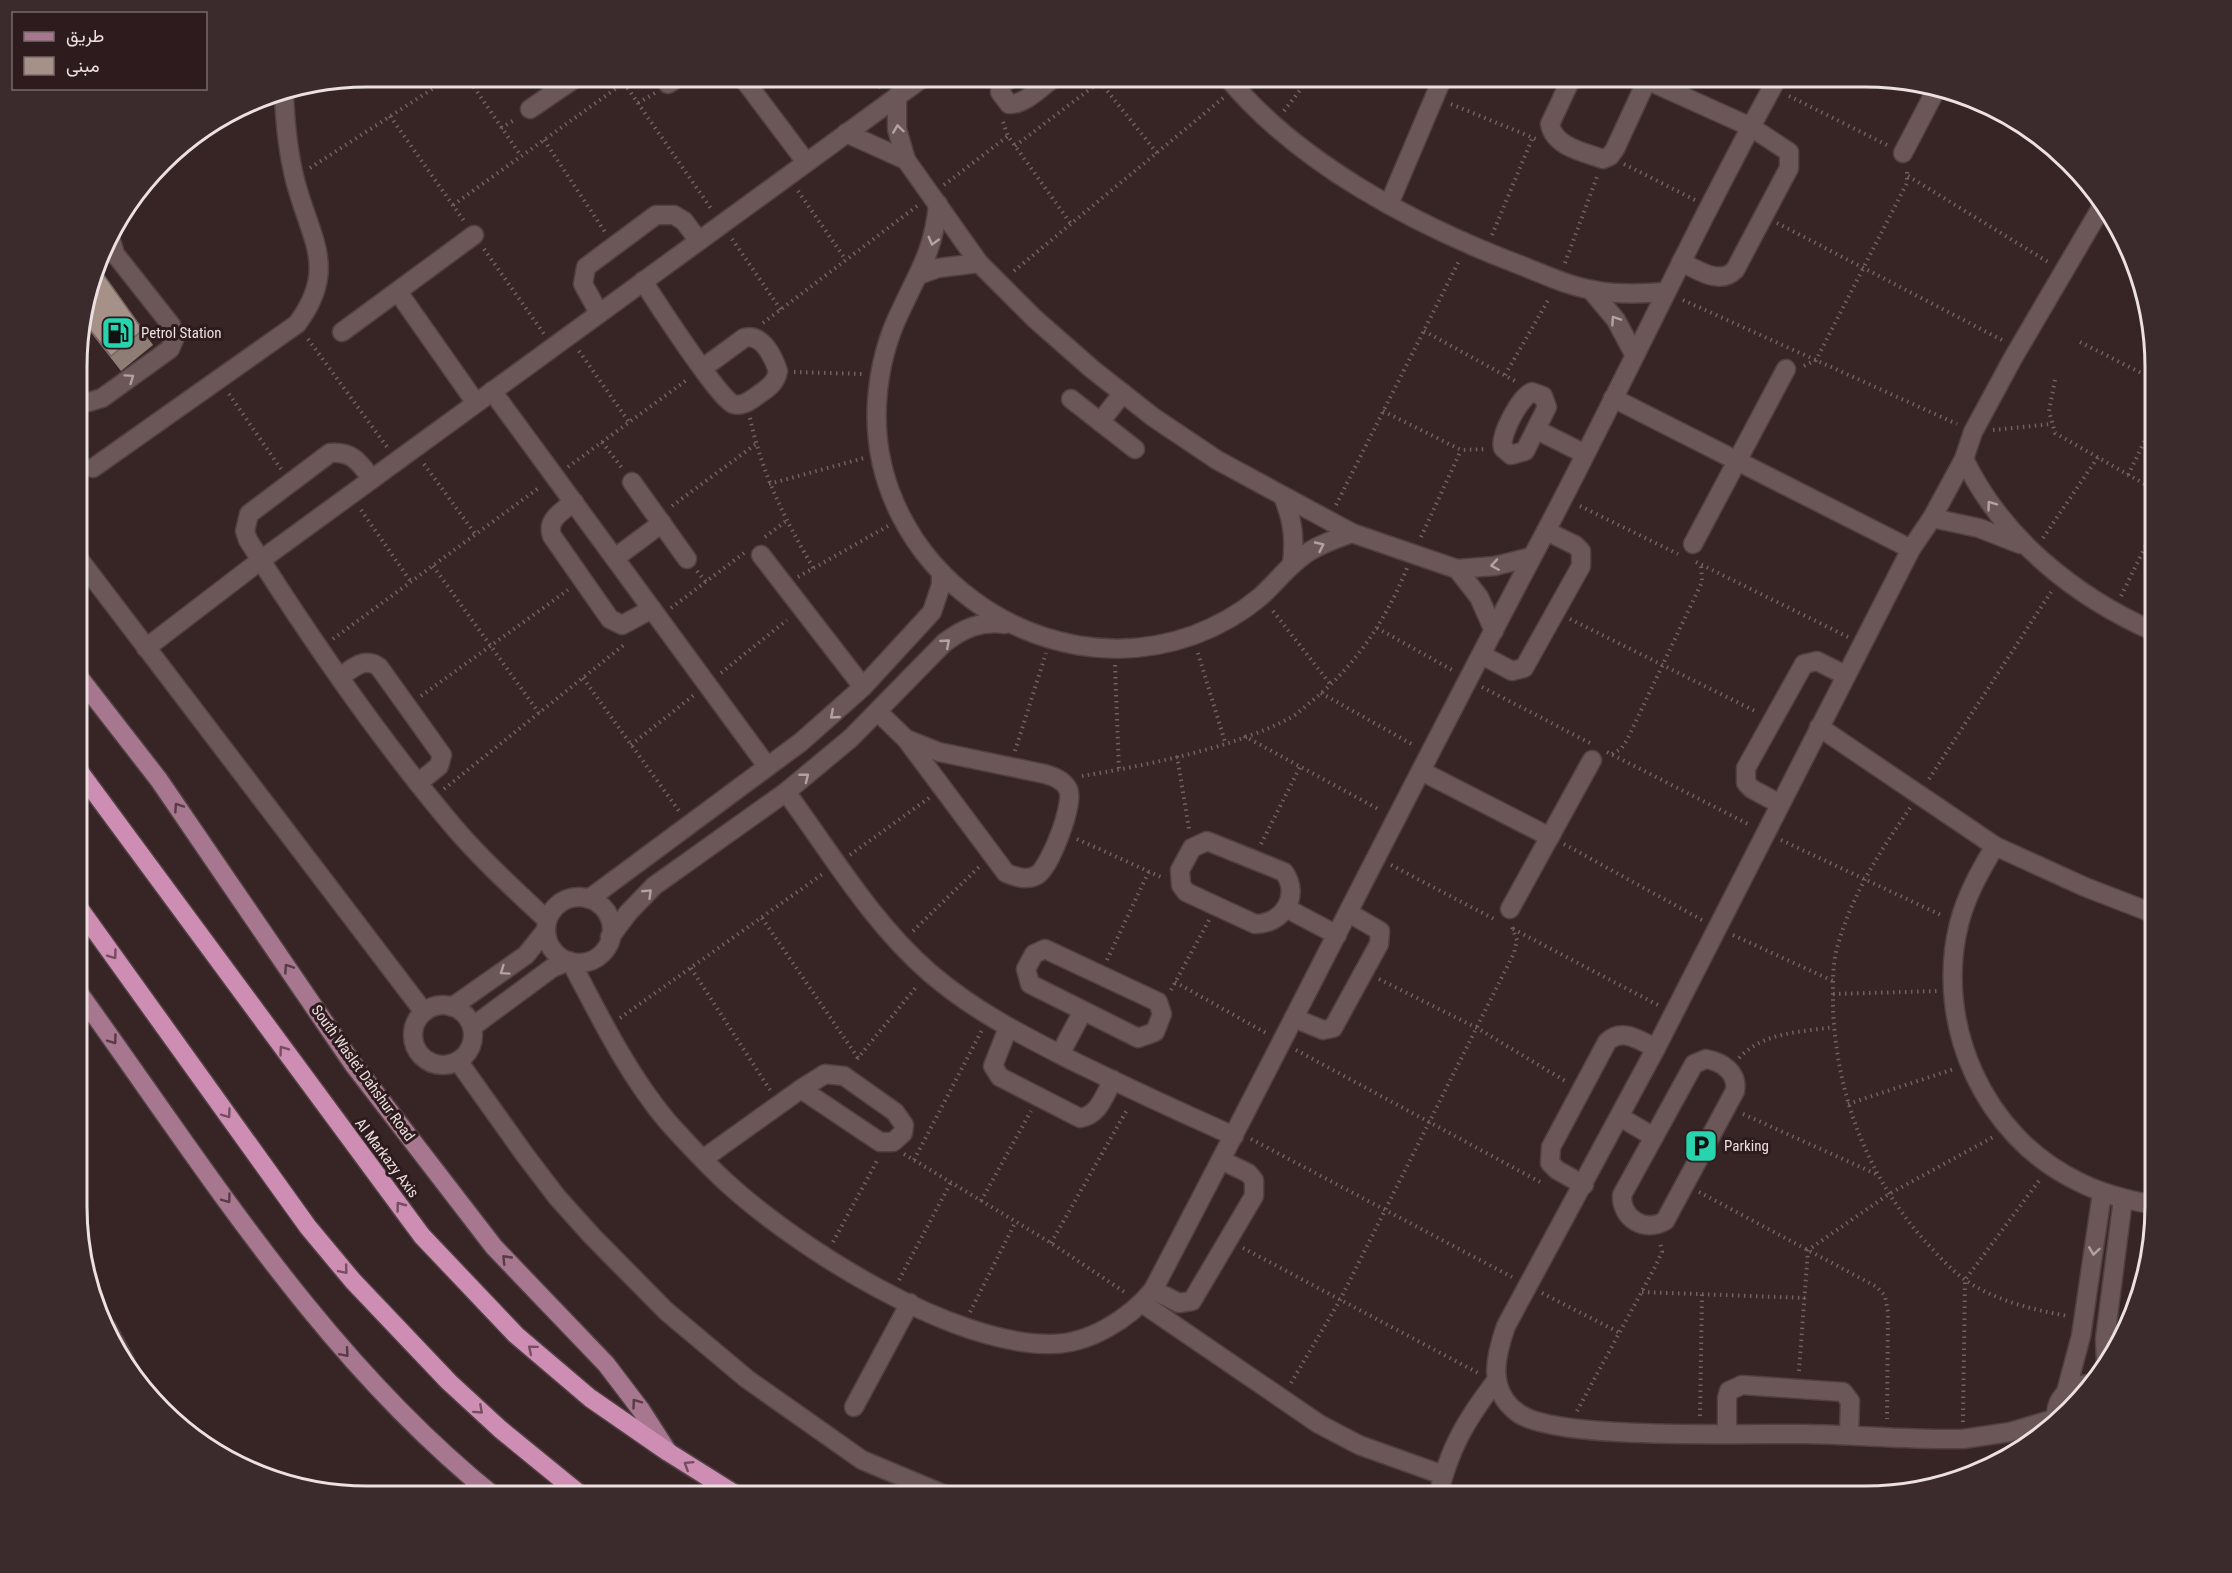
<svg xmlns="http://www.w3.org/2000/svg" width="2232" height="1573" viewBox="0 0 2232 1573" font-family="'Roboto Condensed',Vazirmatn,sans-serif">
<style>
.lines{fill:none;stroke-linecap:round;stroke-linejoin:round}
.minor-casing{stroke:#504041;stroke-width:21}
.major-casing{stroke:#504041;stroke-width:21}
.highway-casing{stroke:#504041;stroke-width:21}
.path{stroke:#726162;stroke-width:4;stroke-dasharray:1.5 4.5;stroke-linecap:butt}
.minor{stroke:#6c5758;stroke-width:18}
.major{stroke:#a7778f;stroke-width:18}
.highway{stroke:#ce8db3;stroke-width:18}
.wall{fill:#8e7d75}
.building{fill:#a59188;stroke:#74665f;stroke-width:1.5}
.oneway{stroke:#b3a2a3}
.oneway2{stroke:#583b45}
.oneway3{stroke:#754e60}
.labels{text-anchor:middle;stroke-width:6;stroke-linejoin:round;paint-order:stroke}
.poi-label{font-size:15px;fill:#ede0e0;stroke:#2d1b1d;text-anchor:start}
.street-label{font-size:15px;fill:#ede0e0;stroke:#2d1b1d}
.rim{fill:none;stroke:#ede0e0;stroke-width:3}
</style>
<rect width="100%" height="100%" fill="#372526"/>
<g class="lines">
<defs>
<g id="minor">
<polyline points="742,77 806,162"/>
<path d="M1013 77 1002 84 1000 92 1009 104C1025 105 1042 86 1055 77"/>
<path d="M1227 77C1299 164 1415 225 1520 265 1543 274 1568 286 1593 290 1617 295 1641 294 1665 292"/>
<path d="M1572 77 1550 124C1554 147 1584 152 1603 159L1610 156 1615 149 1647 80"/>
<path d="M1640 77 1751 127 1789 152V168L1735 270C1719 286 1697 269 1681 262"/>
<polyline points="668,84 679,77"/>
<polyline points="897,96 897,129 906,160 979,263 1034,318 1092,369 1153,417 1217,460 1352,533 1457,569 1495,566 1531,557"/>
<polyline points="530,109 577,77"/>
<polyline points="846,133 906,160"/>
<polyline points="1903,153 1937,88"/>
<path d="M938 204C934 250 919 271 901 310 887 338 879 371 877 402 867 566 1040 691 1194 635 1218 626 1241 613 1260 597 1277 582 1290 563 1310 551 1323 543 1338 538 1352 533"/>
<polyline points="1389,204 1443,77"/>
<polyline points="919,275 938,268 979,263"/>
<path d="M643 281C655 300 720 400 733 404 743 407 751 400 758 395 768 388 776 383 778 371 773 356 762 333 744 338L703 368"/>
<polyline points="1591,290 1616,320 1634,354"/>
<polyline points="398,292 476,403"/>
<polyline points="599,313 583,284 586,267 656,215 674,215 684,221 699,241"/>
<polyline points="342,332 474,235"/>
<polyline points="492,391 767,766"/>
<path d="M1532 392 1543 396 1547 407 1525 451 1511 455 1503 448C1499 436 1520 397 1532 392Z"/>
<polyline points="1613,398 1911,549"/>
<polyline points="1071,399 1135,449"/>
<polyline points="79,401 89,402 102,398 170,349 175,337 171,325 115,254 109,234"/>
<polyline points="1100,422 1123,393"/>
<polyline points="1537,430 1585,454"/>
<path d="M1964 459C2002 538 2075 597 2155 632"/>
<path d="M93 468 297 324C339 268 310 239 295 180 288 152 285 122 284 93"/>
<path d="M372 479C359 462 352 451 330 453L249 514 245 531 248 540C310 638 378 737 453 826 482 860 515 890 547 920"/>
<polyline points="632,482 687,559"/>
<path d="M1284 499C1293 521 1295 539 1292 564"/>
<path d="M574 502C563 511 546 519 552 536L610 619 622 625 652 609"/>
<polyline points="1932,518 1979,528 2020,544"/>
<polyline points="1693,544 1786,369"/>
<polyline points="761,555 863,687"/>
<polyline points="615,558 662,523"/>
<polyline points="79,559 424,1012"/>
<polyline points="1457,569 1479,597 1494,631"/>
<polyline points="146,648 261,560 924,77"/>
<polyline points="1482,655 1512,671 1524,668 1581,566 1581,551 1575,545 1546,531"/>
<path d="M340 677C351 670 361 659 374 664L379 667 442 755 439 766 418 783"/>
<path d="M878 712 906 739 939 752 1045 774C1055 777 1063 780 1068 789 1075 803 1050 867 1037 875 1027 881 1016 877 1006 873L906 739"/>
<polyline points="1819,727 1995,846 2085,887 2155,914"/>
<polyline points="1421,771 1550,837"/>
<path d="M786 792C831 853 872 923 930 973 974 1011 1022 1035 1073 1061 1126 1087 1180 1112 1234 1136"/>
<polyline points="1780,804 1752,789 1746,783 1746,768 1804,664 1817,661 1845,675"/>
<path d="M1207 841 1284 872C1301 896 1283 924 1255 924L1186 892 1181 885 1180 870 1192 848Z"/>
<path d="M1995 846C1980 871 1966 896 1959 924 1934 1024 1984 1136 2077 1181 2102 1194 2127 1200 2155 1205"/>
<circle cx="579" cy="930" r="33"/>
<polyline points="589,899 801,742 863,687 932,612 941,585 941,572"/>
<polyline points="1286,908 1337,935"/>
<polyline points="1510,909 1592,760"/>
<path d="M610 937 628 913 654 886 786 792 851 738 944 643C964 628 980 621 1005 624"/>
<polygon points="1045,949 1158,1002 1162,1014 1155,1032 1138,1038 1030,984 1026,969 1034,954"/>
<path d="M571 962C600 1017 627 1073 667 1121 686 1142 706 1164 727 1183 799 1249 952 1345 1051 1344 1089 1344 1129 1319 1153 1290 1286 1037 1413 781 1547 529 1626 379 1696 225 1778 77"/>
<circle cx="443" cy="1035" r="30"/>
<polyline points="452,1007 526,955 546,930"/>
<polyline points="1294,1018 1323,1030 1333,1028 1379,944 1380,931 1349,913"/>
<polyline points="472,1027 552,968 569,961"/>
<path d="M1008 1028 993 1066 1000 1077 1080 1118C1099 1115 1104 1096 1113 1080"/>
<polyline points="1060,1054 1083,1011"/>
<path d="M1706 1059C1723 1062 1738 1073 1735 1091L1665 1221C1644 1233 1621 1218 1622 1195L1694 1064Z"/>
<polyline points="458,1061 525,1155 557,1197 592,1236 666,1311 747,1379 862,1460 948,1496"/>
<polyline points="1620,1117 1654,1137"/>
<polyline points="703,1159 801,1089 880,1142 893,1142 903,1133 904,1125 895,1112 844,1076 825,1074 801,1089"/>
<path d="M1584 1185 1557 1170 1550 1163 1551 1147 1607 1042C1622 1027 1640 1041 1656 1048"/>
<polyline points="1153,1290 1179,1303 1192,1301 1254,1196 1254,1180 1248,1173 1221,1160"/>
<polyline points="1142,1303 1319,1424 1359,1445 1443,1475"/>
<polyline points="107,1328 126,1363"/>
<polyline points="2106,1363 2105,1339 2123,1199"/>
<polyline points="2066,1392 2081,1336 2102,1193"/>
<polyline points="854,1407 910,1303"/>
<path d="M2056 1415C2057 1394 2074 1383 2094 1384"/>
<path d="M2050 1420 2010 1432 1963 1439C1911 1440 1859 1435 1807 1434 1751 1433 1556 1441 1518 1413 1487 1390 1495 1357 1506 1326L1656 1048 1911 549 1932 518 1964 459 1973 432 2013 358 2101 208"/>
<polyline points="1727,1433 1727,1398 1729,1391 1742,1385 1843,1392 1850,1401 1849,1435"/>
<path d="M1438 1496C1449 1449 1466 1420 1495 1382"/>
</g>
<g id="major">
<polyline points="79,677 159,780 353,1064 494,1247 606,1364 641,1410 668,1452"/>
<path d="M79 993C206 1169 323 1359 494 1496"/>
</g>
<g id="highway">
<polyline points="79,771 422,1236 516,1335 590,1398 668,1452 738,1496"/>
<polyline points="79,908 308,1227 353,1281 449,1382 500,1429 582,1496"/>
</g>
</defs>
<use href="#minor" class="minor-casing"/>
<use href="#major" class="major-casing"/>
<use href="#highway" class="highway-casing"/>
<g class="path">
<polyline points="467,77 521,156"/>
<polyline points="873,77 881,88"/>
<polyline points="1096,77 1157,153"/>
<polyline points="624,83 712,210"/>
<polyline points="1789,96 1887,145"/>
<polyline points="638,103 655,93"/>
<polyline points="1451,104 1536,139"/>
<polyline points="1284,111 1310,77"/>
<polyline points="1998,113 2047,143"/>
<polyline points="390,116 464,221"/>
<polyline points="1003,122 1008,136 1071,224"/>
<polyline points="501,128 516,119"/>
<polyline points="544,140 605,232"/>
<polyline points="1015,146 1106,77"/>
<polyline points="1624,164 1695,200"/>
<polyline points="310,168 451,77"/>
<polyline points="1908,176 2048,262"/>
<polyline points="944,185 1008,136"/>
<polyline points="798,191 846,260"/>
<polyline points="453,205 632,77"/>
<polyline points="1777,223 2002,340"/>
<polyline points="1492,235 1532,139"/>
<polyline points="732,239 781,310"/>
<polyline points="484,249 544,334"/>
<polyline points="2126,261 2133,265"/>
<polyline points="1565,263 1598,174"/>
<polyline points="1014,271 1223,98"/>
<polyline points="1683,300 1957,424"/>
<polyline points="763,323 917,206"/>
<polyline points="1424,331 1515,381"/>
<polyline points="308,339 387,447"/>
<polyline points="2080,342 2155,380"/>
<polyline points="579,351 629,422"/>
<polyline points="1804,366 1816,360 1907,183 1907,169"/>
<polyline points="794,372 864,374"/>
<polyline points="1505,375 1550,297"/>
<polyline points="2055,380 2049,411 2055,433 2155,490"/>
<polyline points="229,394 281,469"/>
<polyline points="1383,411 1461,450 1487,449"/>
<path d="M750 418C762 474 785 520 814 569"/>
<polyline points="1993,430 2052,424"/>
<polyline points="602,442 622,468"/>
<polyline points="424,464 476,535"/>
<polyline points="568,467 688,379"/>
<polyline points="2128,475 2155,420"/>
<polyline points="769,484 864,458"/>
<polyline points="1336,505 1460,259"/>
<polyline points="672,506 756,444"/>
<polyline points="1580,506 1678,554"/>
<polyline points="361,510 411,582"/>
<polyline points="765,537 786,521"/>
<polyline points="1421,537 1461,450"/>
<polyline points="2043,538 2098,457"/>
<polyline points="1696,562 1848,637"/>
<polyline points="433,566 539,713"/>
<polyline points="697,571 706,582"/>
<polyline points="798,577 888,526"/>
<polyline points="2121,596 2155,527"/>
<polyline points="671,608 744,553"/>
<polyline points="1273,611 1331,685"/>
<polyline points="1570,619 1757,712"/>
<polyline points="1377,628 1452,670"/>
<polyline points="333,639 540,487"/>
<polyline points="1198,653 1225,742"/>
<polyline points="1115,665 1119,770"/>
<polyline points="721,673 787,620"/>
<polyline points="583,678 679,811"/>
<polyline points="1482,687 1590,743"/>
<polyline points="1321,693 1415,746"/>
<polyline points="421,696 568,590"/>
<polyline points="1244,736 1380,810"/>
<polyline points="631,745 694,695"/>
<polyline points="1015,751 1046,653"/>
<polyline points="1607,752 1750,825"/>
<polyline points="1612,754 1621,749 1627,740 1702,582 1701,564"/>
<polyline points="1177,756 1189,829"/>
<path d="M1082 776C1143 766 1233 748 1288 719 1297 715 1305 706 1313 700 1356 665 1386 620 1407 568"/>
<polyline points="1929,779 2051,592"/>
<polyline points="444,789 625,644"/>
<path d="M1910 808C1880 851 1851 896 1837 948 1832 966 1833 988 1833 1007 1836 1092 1866 1174 1923 1239 1936 1253 1950 1269 1965 1280 1996 1301 2031 1309 2067 1316"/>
<polyline points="1077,839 1163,878"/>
<polyline points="1781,840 1943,916"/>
<polyline points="1261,844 1300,767"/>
<polyline points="1564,844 1702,920"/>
<polyline points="850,855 929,798"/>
<polyline points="1391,865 1496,920"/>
<polyline points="762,918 858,1058"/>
<polyline points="1513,929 1658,1005"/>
<polyline points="913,931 979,867"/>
<polyline points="1733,935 1833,981"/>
<polyline points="1107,960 1149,871"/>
<polyline points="691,968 770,1090"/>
<polyline points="1379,979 1477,1028 1567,1082"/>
<polyline points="1175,982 1266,1033"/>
<polyline points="1171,990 1209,920"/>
<polyline points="1833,994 1937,991"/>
<polyline points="620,1018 824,873"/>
<polyline points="1296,1050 1540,1182"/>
<path d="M1739 1058C1763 1032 1801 1032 1834 1027"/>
<polyline points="857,1059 917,986"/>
<polyline points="1848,1104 1954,1069"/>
<polyline points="1743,1114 1876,1174"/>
<polyline points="1251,1139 1512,1277"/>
<polyline points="904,1154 1051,1243 1126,1293"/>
<polyline points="914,1160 982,1030"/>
<polyline points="1699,1192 1877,1287 1885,1296 1888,1312 1887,1419"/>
<polyline points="981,1201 1031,1111"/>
<polyline points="833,1242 878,1159"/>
<polyline points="1051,1243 1128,1108"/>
<polyline points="1243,1248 1480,1374"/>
<polyline points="899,1280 951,1182"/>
<polyline points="1642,1292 1805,1298"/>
<polyline points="1542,1293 1620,1333"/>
<polyline points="970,1312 1016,1221"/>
<polyline points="1799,1371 1808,1250 1889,1194 1995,1136"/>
<polyline points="1291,1383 1340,1300 1514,953 1517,940 1512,927"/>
<polyline points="1577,1411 1655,1267 1662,1252 1660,1242"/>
<polyline points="1700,1416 1702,1294"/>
<polyline points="1963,1422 1965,1280 2041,1178"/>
</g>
<use href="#minor" class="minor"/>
<use href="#major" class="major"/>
<use href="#highway" class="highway"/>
</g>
<polygon class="wall" points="98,267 153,345 121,371 82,321"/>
<polygon class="building" points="98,267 143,330 111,356 82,320"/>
<defs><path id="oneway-chevron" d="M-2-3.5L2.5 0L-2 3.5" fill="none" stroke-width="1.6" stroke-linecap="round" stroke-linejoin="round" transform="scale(1.5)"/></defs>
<g class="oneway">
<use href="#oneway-chevron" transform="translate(898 129) rotate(-98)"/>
<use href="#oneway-chevron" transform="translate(933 241) rotate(105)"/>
<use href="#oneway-chevron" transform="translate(1615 320) rotate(-124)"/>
<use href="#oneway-chevron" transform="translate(130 378) rotate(-35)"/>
<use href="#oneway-chevron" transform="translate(1991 505) rotate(-126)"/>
<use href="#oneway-chevron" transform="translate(1320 546) rotate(-25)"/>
<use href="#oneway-chevron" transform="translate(1495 565) rotate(171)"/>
<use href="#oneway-chevron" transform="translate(946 643) rotate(-41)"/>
<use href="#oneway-chevron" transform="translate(834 715) rotate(139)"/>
<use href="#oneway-chevron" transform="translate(805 777) rotate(-38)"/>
<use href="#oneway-chevron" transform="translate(648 893) rotate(-44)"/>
<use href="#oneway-chevron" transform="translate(504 971) rotate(145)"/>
<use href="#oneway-chevron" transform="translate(2094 1251) rotate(98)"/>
</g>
<g class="oneway2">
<use href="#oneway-chevron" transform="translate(178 807) rotate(-124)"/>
<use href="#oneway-chevron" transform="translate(288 968) rotate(-124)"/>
<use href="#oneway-chevron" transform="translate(113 1040) rotate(54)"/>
<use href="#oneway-chevron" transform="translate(227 1199) rotate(54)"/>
<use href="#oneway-chevron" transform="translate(506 1259) rotate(-134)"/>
<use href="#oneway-chevron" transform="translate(345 1353) rotate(49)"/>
<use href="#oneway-chevron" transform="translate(636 1403) rotate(-126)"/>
</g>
<g class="oneway3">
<use href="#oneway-chevron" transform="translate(113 955) rotate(54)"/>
<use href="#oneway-chevron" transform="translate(283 1050) rotate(-126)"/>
<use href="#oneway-chevron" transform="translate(227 1114) rotate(54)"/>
<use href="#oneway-chevron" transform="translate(400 1206) rotate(-127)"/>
<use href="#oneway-chevron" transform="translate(344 1270) rotate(50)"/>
<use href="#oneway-chevron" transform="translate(532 1349) rotate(-140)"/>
<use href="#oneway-chevron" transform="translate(479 1410) rotate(42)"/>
<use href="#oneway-chevron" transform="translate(688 1465) rotate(-148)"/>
</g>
<defs>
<symbol id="fuel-square" viewBox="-11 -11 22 22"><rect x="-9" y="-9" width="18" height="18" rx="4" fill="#26d5ae" stroke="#2d1b1d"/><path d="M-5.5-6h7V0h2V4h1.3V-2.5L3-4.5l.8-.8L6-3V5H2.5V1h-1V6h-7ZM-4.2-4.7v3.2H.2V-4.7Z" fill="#111"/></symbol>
<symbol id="parking-square" viewBox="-11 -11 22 22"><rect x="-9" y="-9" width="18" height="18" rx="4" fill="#26d5ae" stroke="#2d1b1d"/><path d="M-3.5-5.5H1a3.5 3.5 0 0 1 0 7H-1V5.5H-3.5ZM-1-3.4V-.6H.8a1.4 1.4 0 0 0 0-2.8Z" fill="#111"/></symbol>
</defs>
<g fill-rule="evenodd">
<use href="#fuel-square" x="99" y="314" width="38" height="38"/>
<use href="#parking-square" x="1682" y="1127" width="38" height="38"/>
</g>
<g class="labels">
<g class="poi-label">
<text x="141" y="338">Petrol Station</text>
<text x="1724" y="1151">Parking</text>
</g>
<g class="street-label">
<text transform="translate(363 1073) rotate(54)" y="5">South Waslet Dahshur Road</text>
<text transform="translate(387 1158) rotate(53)" y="5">Al Markazy Axis</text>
</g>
</g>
<path d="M0 0H2232V1573H0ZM367 87H1865A280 280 0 0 1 2145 367V1206A280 280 0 0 1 1865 1486H367A280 280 0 0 1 87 1206V367A280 280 0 0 1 367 87Z" fill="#3c2b2d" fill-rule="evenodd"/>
<path class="rim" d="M367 87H1865A280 280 0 0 1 2145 367V1206A280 280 0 0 1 1865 1486H367A280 280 0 0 1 87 1206V367A280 280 0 0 1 367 87Z"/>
<rect x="12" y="12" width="195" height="78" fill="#2d1b1d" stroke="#7a6a6b" stroke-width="1.5"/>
<rect x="24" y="32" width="30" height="9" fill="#a7778f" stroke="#7a6a6b" stroke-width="1.5"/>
<text x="66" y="42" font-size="18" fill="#ede0e0">طريق</text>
<rect x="24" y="57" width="30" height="18" fill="#a59188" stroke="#7a6a6b" stroke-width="1.5"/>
<text x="66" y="72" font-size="18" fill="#ede0e0">مبنى</text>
</svg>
